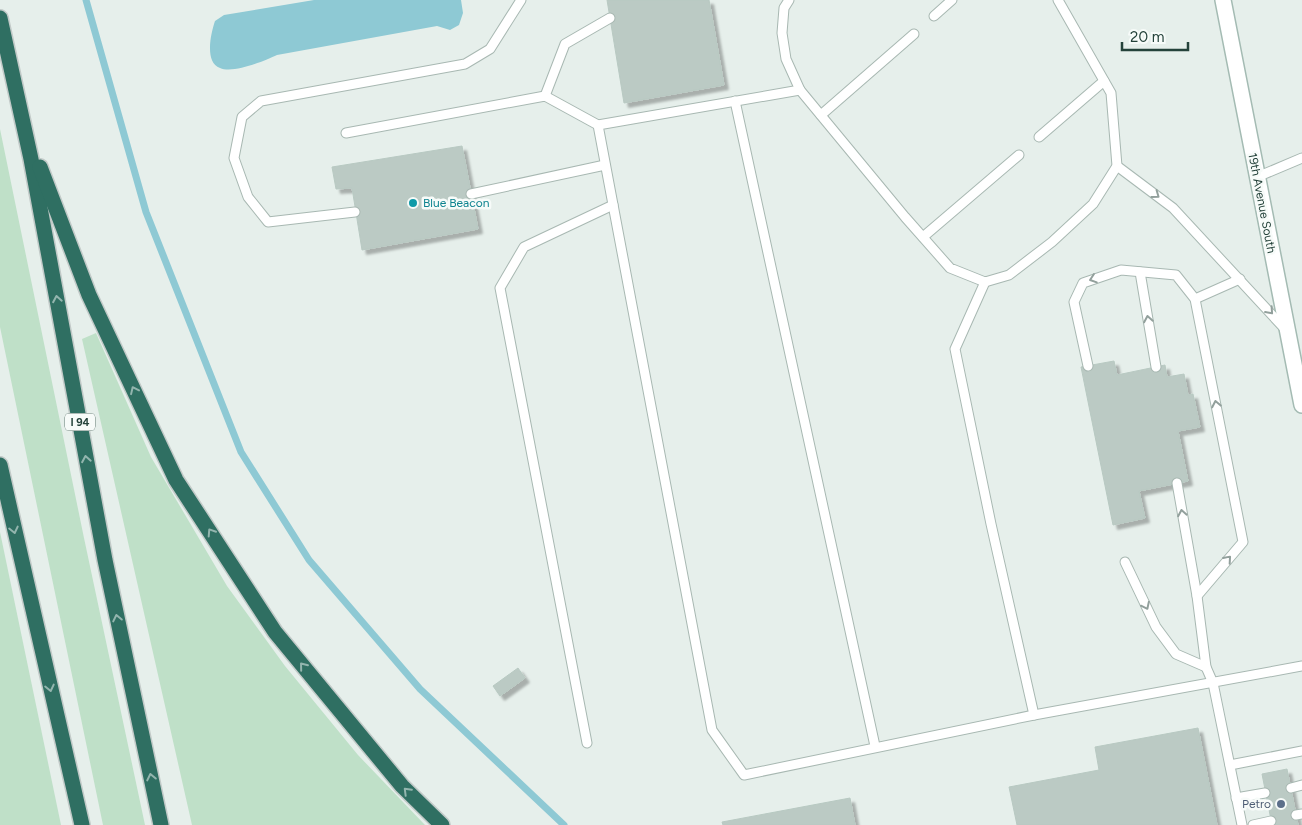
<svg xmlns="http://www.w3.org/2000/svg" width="1302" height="825" viewBox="0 0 1302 825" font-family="Figtree,sans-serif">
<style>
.green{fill:#bfe0c8}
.water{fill:#8ec9d4}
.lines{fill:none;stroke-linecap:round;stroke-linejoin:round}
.stream{stroke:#8ec9d4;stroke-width:7}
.building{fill:#bbcac4;stroke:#b8c9c2;filter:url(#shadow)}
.lane-casing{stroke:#a8b8b2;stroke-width:11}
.secondary-casing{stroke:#a4bbb3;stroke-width:18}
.highway-casing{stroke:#c2cac8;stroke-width:18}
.lane{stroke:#fff;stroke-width:9}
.secondary{stroke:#fff;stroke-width:15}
.highway{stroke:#2f6f62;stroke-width:15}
.oneway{stroke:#92a09c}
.oneway2{stroke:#93b5ae}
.culture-dot{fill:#0f9aa8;stroke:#f7fbf9;stroke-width:2}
.service-dot{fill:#5c6f8a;stroke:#f7fbf9;stroke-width:2}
.labels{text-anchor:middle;stroke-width:5;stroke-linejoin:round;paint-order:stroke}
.shield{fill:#f7fbf9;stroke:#637a73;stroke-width:1}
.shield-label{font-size:11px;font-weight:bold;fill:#24423a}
.culture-label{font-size:12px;fill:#0d838f;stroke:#f7fbf9;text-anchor:start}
.street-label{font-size:12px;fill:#24423a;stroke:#f7fbf9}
.service-label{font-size:12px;fill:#4e5e75;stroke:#f7fbf9;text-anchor:end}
</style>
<defs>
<filter id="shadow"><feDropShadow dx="4.5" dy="4.5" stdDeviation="1" flood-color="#0004"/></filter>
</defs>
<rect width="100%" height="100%" fill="#e6efeb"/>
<g class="green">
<polygon points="0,129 84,538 145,825 103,825 0,327"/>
<polygon points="96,333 151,457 227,586 285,666 358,755 425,825 192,825 82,339"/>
<polygon points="0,532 61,825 0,825"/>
</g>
<path class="water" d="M314 0H461L463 13 459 25 450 30 437 26 277 55C264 61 233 74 220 68 204 62 211 33 215 21L224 15Z"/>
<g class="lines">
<polyline class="stream" points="86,0 146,212 241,452 309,560 420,689 564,825"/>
</g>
<g class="building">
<polygon points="607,0 709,0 724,85 624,103"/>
<polygon points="462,146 478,229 362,250 352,188 336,189 332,167"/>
<polygon points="1114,361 1117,375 1165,365 1167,377 1184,374 1188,395 1193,394 1200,427 1178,431 1188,481 1139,491 1145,518 1113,525 1081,367"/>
<polygon points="518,668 525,678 500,696 493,686"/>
<polygon points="1198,728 1217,825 1017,825 1009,787 1099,770 1095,747"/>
<polygon points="1287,769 1298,825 1272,825 1262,774"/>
<polygon points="850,798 855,825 723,825 722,822"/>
</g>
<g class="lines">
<defs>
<g id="lane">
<polyline points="789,0 784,8 782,33 786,59 800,90 905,217 950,268 985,282 1009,275 1052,242 1093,204 1117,166 1111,93 1058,0"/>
<polyline points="934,16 952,0"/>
<polyline points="800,90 598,125 712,730 744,775 1034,715"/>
<polyline points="545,96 565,44 610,18"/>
<polyline points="735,101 875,746"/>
<polyline points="821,115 914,34"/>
<polyline points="346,133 545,96 598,125"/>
<polyline points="1039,137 1104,81"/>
<polyline points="1117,166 1173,208 1285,329"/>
<polyline points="1257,177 1302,158"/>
<polyline points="471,194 605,165"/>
<polyline points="355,212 268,222 248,197 234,158 242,117 261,101 465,64 490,49 521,0"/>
<polyline points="923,237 1019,155"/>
<polyline points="1140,272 1156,367"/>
<polyline points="985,282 955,349 991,524 1034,715 1302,666"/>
<polyline points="1195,299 1240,279"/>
<polyline points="1088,366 1074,302 1083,283 1121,270 1176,275 1195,299 1243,542 1197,596"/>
<polyline points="1177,483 1197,596 1206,667 1213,683 1242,825"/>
<polyline points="1125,562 1156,627 1176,654 1206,667"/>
<polyline points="587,743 500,288 524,247 613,205"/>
<polyline points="1230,765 1302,751"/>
<polyline points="1291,788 1302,785"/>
<polyline points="1236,798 1265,793"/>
<polyline points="1296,815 1302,814"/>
<polyline points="1253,825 1271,821"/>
</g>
<polyline id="secondary" points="1223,0 1302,405"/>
<g id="highway">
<polyline points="0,18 31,159 105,560 161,825"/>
<polyline points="40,167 89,295 176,480 275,632 402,786 442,825"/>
<polyline points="0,465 82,825"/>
</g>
</defs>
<use href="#lane" class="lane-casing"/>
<use href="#secondary" class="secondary-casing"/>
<use href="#highway" class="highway-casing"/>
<use href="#lane" class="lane"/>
<use href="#secondary" class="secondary"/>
<use href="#highway" class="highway"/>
</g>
<defs><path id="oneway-chevron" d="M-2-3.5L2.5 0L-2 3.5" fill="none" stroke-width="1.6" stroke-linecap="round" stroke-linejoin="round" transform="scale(1.25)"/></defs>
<g class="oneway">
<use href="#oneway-chevron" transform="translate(1156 195) rotate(36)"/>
<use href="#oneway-chevron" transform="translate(1093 279) rotate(161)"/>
<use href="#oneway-chevron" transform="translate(1270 311) rotate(48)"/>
<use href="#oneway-chevron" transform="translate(1148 319) rotate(-100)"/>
<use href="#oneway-chevron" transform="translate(1216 404) rotate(-101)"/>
<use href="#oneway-chevron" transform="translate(1182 513) rotate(-100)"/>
<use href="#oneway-chevron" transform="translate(1228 559) rotate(-49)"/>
<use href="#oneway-chevron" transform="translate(1146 606) rotate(64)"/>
</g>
<g class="oneway2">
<use href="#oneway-chevron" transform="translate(57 299) rotate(-100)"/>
<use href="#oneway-chevron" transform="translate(134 390) rotate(-115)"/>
<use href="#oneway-chevron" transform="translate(86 459) rotate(-100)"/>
<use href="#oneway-chevron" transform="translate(14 530) rotate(77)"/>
<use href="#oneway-chevron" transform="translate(211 532) rotate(-123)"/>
<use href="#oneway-chevron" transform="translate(117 618) rotate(-102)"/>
<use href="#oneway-chevron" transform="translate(303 666) rotate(-129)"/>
<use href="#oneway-chevron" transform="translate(50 688) rotate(77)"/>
<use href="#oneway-chevron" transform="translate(151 777) rotate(-102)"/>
<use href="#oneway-chevron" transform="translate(407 791) rotate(-135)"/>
</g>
<circle class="culture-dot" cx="413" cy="203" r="5"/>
<circle class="service-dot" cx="1281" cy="804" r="5"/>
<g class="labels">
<rect class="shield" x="65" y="413.5" width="30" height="17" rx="4"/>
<g class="shield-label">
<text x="80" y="426">I 94</text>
</g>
<g class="culture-label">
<text x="423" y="207">Blue Beacon</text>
</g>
<g class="street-label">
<text transform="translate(1262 203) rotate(79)" y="4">19th Avenue South</text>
</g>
<g class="service-label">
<text x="1271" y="808">Petro</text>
</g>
</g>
<path d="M1122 42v8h66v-8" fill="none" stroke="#24423a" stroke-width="2.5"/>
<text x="1130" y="42" font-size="15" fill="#24423a" stroke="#f7fbf9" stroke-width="4" paint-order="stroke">20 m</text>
</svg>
